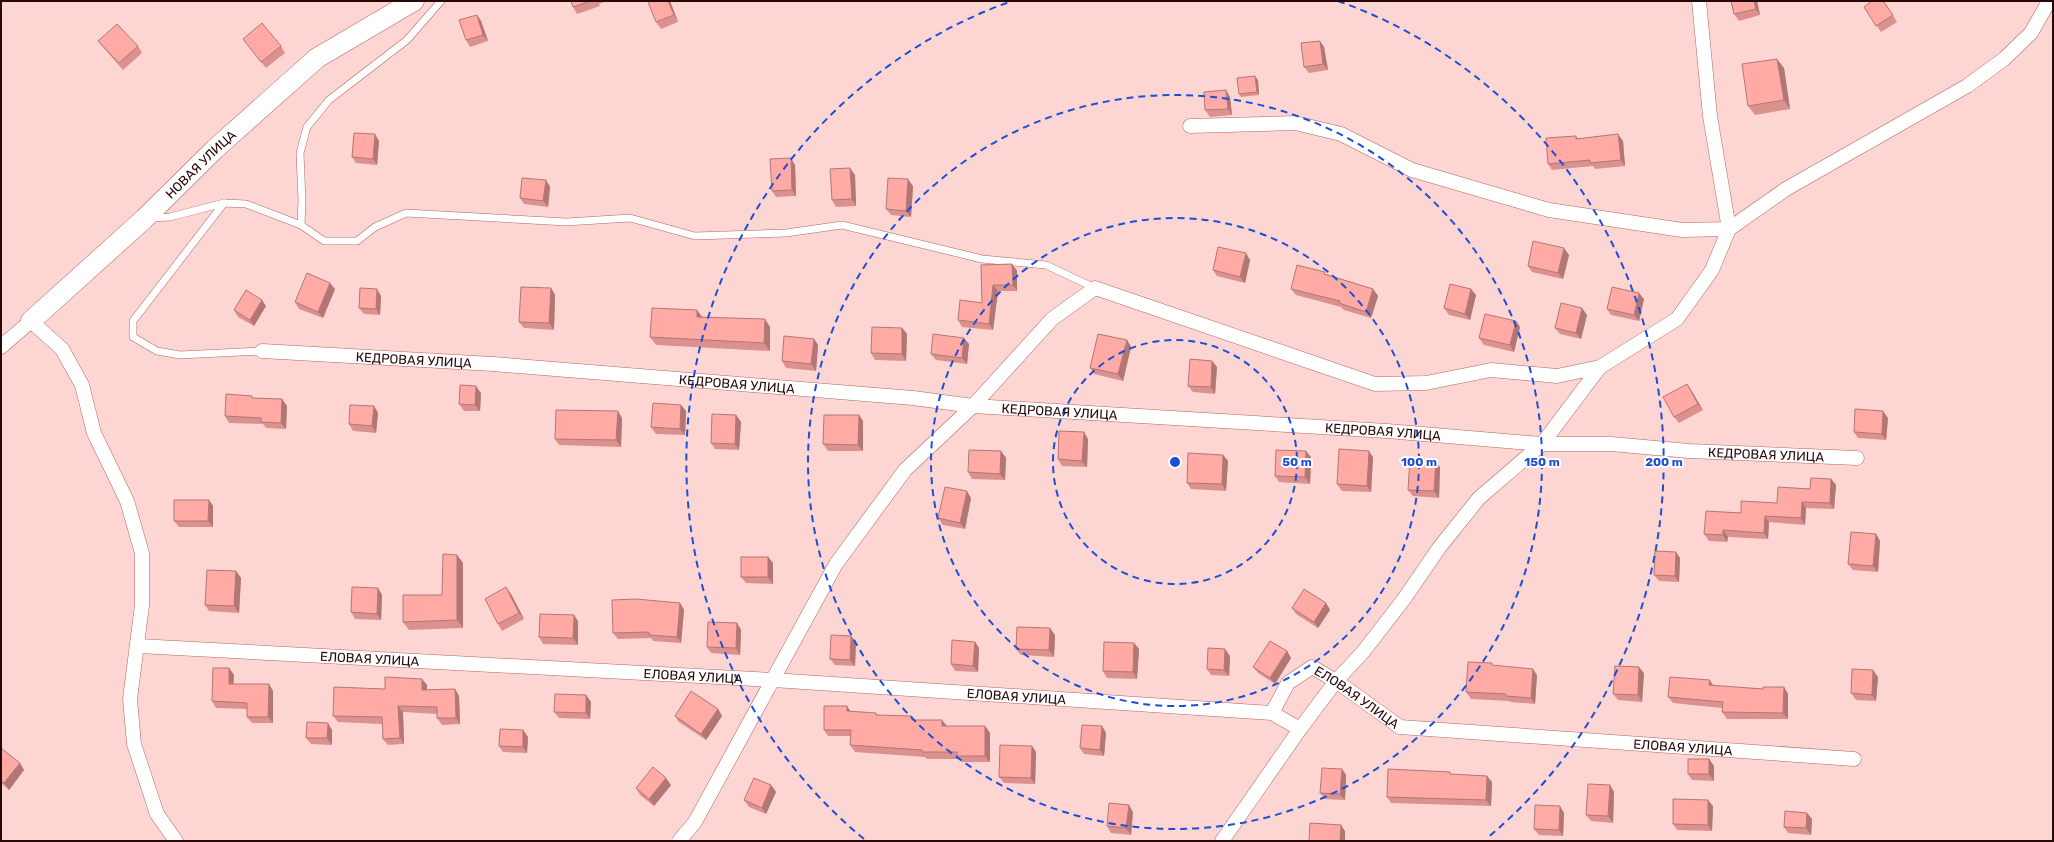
<svg xmlns="http://www.w3.org/2000/svg" width="2054" height="842" viewBox="0 0 2054 842" font-family="Rubik,sans-serif">
<style>
.lines{fill:none;stroke-linecap:round;stroke-linejoin:round}
.lane-casing{stroke:#b86360;stroke-width:8}
.street-casing{stroke:#b86360;stroke-width:15}
.secondary-casing{stroke:#b86360;stroke-width:21}
.lane{stroke:#fff;stroke-width:7}
.street{stroke:#fff;stroke-width:14}
.secondary{stroke:#fff;stroke-width:20}
.wall{fill:#db928e}
.shaded-wall{fill:#b27774}
.building{fill:#ffaaa5;stroke:#b27774}
.ring{fill:none;stroke:#1d4ed8;stroke-width:2;stroke-dasharray:7 5}
.labels{text-anchor:middle;stroke-width:4;stroke-linejoin:round;paint-order:stroke}
.street-label{font-size:13px;fill:#280708;stroke:#fff}
.centre{fill:#1d4ed8;stroke:#fff;stroke-width:2}
.ring-label{font-size:12px;text-anchor:middle;font-weight:bold;fill:#1d4ed8;stroke:#fff;stroke-width:4;stroke-linejoin:round;paint-order:stroke}
</style>
<rect width="100%" height="100%" fill="#fdd6d3"/>
<g class="lines">
<defs>
<g id="lane">
<polyline points="224,203 133,321 133,337 157,351 180,355 262,351"/>
<polyline points="151,218 170,217 224,203 246,204 301,225 324,241 357,241 375,227 406,213 566,222 630,218 695,236 786,233 842,225 982,259 1046,265 1095,288"/>
<polyline points="301,225 302,201 300,153 307,127 329,100 407,40 441,1"/>
</g>
<g id="street">
<polyline points="1190,126 1295,123 1341,134 1412,170 1549,210 1682,230 1729,229 1710,116 1699,1"/>
<polyline points="1,347 31,321 62,349 82,385 94,433 127,501 142,553 142,605 130,699 134,744 157,814 176,841"/>
<path id="s1" d="M262 351 493 364 913 398 973 406 1387 431 1542 444H1611L1689 451 1857 458"/>
<path id="s2" d="M138 646 773 680 1272 713 1288 683 1312 667 1336 681 1400 727 1854 759"/>
<polyline points="1272,713 1300,729"/>
<polyline points="679,841 695,822 836,564 905,470 973,406 1052,319 1095,288 1375,384 1426,383 1491,370 1557,376 1600,367 1677,319 1712,270 1729,229 1786,189 1967,86 2004,59 2031,33 2049,1"/>
<polyline points="1222,841 1300,729 1336,681 1363,652 1404,599 1439,548 1479,498 1542,444 1600,367"/>
</g>
<g id="secondary">
<path id="s3" d="M31 321 144 219 215 149 317 58 414 1"/>
</g>
</defs>
<use href="#lane" class="lane-casing"/>
<use href="#street" class="street-casing"/>
<use href="#secondary" class="secondary-casing"/>
<use href="#lane" class="lane"/>
<use href="#street" class="street"/>
<use href="#secondary" class="secondary"/>
</g>
<g class="wall">
<polygon points="571,1 607,1 599,4 600,6 577,14 573,7"/>
<polygon points="670,1 678,22 661,29 656,22"/>
<polygon points="1731,1 1757,1 1760,15 1739,21 1734,14"/>
<polygon points="1884,1 1897,22 1881,32 1864,7"/>
<polygon points="477,15 481,21 488,41 470,47 466,40"/>
<polygon points="243,39 281,46 285,53 266,68"/>
<polygon points="98,41 138,46 142,53 123,70 103,47"/>
<polygon points="1320,41 1324,47 1328,70 1309,73 1304,67"/>
<polygon points="1784,68 1790,109 1755,115 1748,106"/>
<polygon points="1258,80 1259,95 1241,97 1239,94"/>
<polygon points="1230,97 1232,115 1210,117 1205,110"/>
<polygon points="1576,136 1578,138 1623,141 1625,166 1595,169 1593,166 1552,170 1548,164"/>
<polygon points="379,141 377,165 356,163 352,157"/>
<polygon points="795,165 796,196 776,197 772,191"/>
<polygon points="855,175 856,206 836,207 832,200"/>
<polygon points="546,180 550,187 548,207 524,204 520,198"/>
<polygon points="913,186 911,217 891,215 886,209"/>
<polygon points="1569,255 1563,279 1532,272 1528,266"/>
<polygon points="1250,260 1245,283 1217,276 1213,270"/>
<polygon points="1012,264 1017,271 1017,291 998,291 993,330 962,327 958,320 982,303 981,265"/>
<polygon points="1326,274 1373,289 1378,296 1371,318 1344,310 1341,307 1296,295 1291,289"/>
<polygon points="551,288 555,295 554,330 524,328 519,322"/>
<polygon points="335,289 323,318 299,309 295,302"/>
<polygon points="1476,295 1470,320 1449,315 1444,308"/>
<polygon points="381,296 380,315 364,314 359,308"/>
<polygon points="1644,299 1639,321 1611,315 1607,309"/>
<polygon points="266,306 254,326 238,317 234,310"/>
<polygon points="1587,315 1581,339 1560,334 1555,328"/>
<polygon points="770,327 770,351 656,345 650,337"/>
<polygon points="1520,327 1514,352 1484,345 1479,338"/>
<polygon points="902,328 907,334 906,361 875,360 871,353"/>
<polygon points="814,339 818,345 816,371 786,368 782,361"/>
<polygon points="1127,340 1131,347 1123,381 1094,374 1090,368"/>
<polygon points="969,344 967,364 936,360 931,354"/>
<polygon points="1212,361 1217,367 1215,394 1193,392 1188,386"/>
<polygon points="1687,384 1691,390 1703,410 1679,423 1674,417"/>
<polygon points="481,393 480,411 464,411 459,404"/>
<polygon points="253,398 282,399 287,406 286,429 266,428 263,424 229,423 225,416"/>
<polygon points="681,405 686,411 685,435 656,434 651,427"/>
<polygon points="374,406 378,413 376,433 353,431 349,424"/>
<polygon points="736,415 741,422 739,450 715,449 711,443"/>
<polygon points="859,415 863,421 863,451 828,451 823,444"/>
<polygon points="622,418 621,447 559,445 555,439"/>
<polygon points="1888,418 1886,440 1858,438 1854,432"/>
<polygon points="1088,439 1087,467 1062,466 1058,459"/>
<polygon points="1001,451 1006,458 1005,480 972,479 968,472"/>
<polygon points="1223,455 1228,461 1226,491 1191,489 1187,483"/>
<polygon points="1311,457 1310,484 1279,482 1275,476"/>
<polygon points="1373,457 1371,492 1342,491 1337,484"/>
<polygon points="1440,467 1439,498 1413,496 1408,490"/>
<polygon points="1831,479 1836,485 1834,509 1806,508 1805,525 1769,522 1768,539 1728,537 1727,542 1709,541 1704,534 1741,513 1777,503"/>
<polygon points="971,498 965,529 943,525 938,518"/>
<polygon points="209,500 213,506 213,527 179,527 174,521"/>
<polygon points="1876,534 1880,541 1878,572 1853,570 1848,564"/>
<polygon points="1676,552 1680,558 1679,582 1659,581 1654,575"/>
<polygon points="457,555 463,563 463,628 409,630 403,622 442,595"/>
<polygon points="768,557 773,563 773,584 746,583 741,577"/>
<polygon points="236,571 241,578 239,613 209,611 205,605"/>
<polygon points="378,588 382,595 381,620 355,619 351,612"/>
<polygon points="511,594 524,619 502,631 498,624"/>
<polygon points="680,603 684,610 681,643 653,641 651,638 618,639 613,633"/>
<polygon points="1326,603 1330,610 1318,628 1296,614 1292,608"/>
<polygon points="578,621 578,645 543,644 539,637"/>
<polygon points="737,623 741,630 740,655 711,653 707,647"/>
<polygon points="1055,635 1054,657 1021,655 1016,649"/>
<polygon points="856,642 855,666 835,665 830,659"/>
<polygon points="975,642 979,648 978,672 955,671 951,664"/>
<polygon points="1134,643 1139,649 1137,679 1107,678 1103,671"/>
<polygon points="1287,651 1291,658 1275,684 1258,673 1253,667"/>
<polygon points="1230,656 1229,676 1211,675 1207,669"/>
<polygon points="1494,666 1537,675 1535,704 1510,702 1509,701 1471,699 1466,692"/>
<polygon points="229,668 234,675 233,684 273,691 273,723 252,723 247,717 247,709 216,708 212,701"/>
<polygon points="1644,673 1642,702 1618,700 1613,694"/>
<polygon points="1878,677 1876,701 1856,700 1851,693"/>
<polygon points="427,685 427,690 455,689 459,696 460,724 442,725 437,718 437,714 403,712 404,744 388,745 383,739 382,724 338,722 333,716 385,689"/>
<polygon points="1714,686 1763,689 1784,687 1788,694 1788,719 1727,719 1722,712 1722,708 1673,703 1668,697"/>
<polygon points="586,695 591,702 590,719 559,718 554,712"/>
<polygon points="718,709 722,716 706,740 679,722 675,716"/>
<polygon points="850,711 915,720 947,726 985,726 990,733 990,762 962,762 959,759 927,759 925,757 855,752 850,745 851,736 828,736 824,730"/>
<polygon points="1102,726 1106,733 1104,756 1084,754 1080,748"/>
<polygon points="332,730 332,745 311,744 306,738"/>
<polygon points="523,730 528,737 527,753 503,752 499,746"/>
<polygon points="1032,746 1036,752 1035,784 1004,783 999,777"/>
<polygon points="1,748 24,770 9,790 1,783"/>
<polygon points="1709,759 1714,766 1714,781 1692,780 1688,774"/>
<polygon points="1342,769 1346,775 1345,800 1325,799 1320,793"/>
<polygon points="1452,774 1492,782 1491,806 1391,803 1387,797"/>
<polygon points="671,785 654,806 640,795 636,788"/>
<polygon points="771,785 776,792 766,814 749,807 744,800"/>
<polygon points="1610,785 1614,792 1613,823 1591,821 1586,815"/>
<polygon points="1713,806 1712,831 1677,830 1673,824"/>
<polygon points="1133,812 1131,835 1111,833 1107,826"/>
<polygon points="1564,813 1563,836 1539,835 1534,829"/>
<polygon points="1807,813 1812,819 1811,835 1788,833 1784,827"/>
</g>
<g class="shaded-wall">
<polygon points="668,1 670,1 678,22 674,15"/>
<polygon points="1754,1 1757,1 1760,15 1756,9"/>
<polygon points="477,15 481,21 488,41 483,35"/>
<polygon points="1320,41 1324,47 1328,70 1323,64"/>
<polygon points="1777,59 1784,68 1790,109 1784,100"/>
<polygon points="1255,76 1258,80 1259,95 1257,92"/>
<polygon points="1226,90 1230,97 1232,115 1228,109"/>
<polygon points="375,134 379,141 377,165 373,159"/>
<polygon points="1618,134 1623,141 1625,166 1621,160"/>
<polygon points="791,158 795,165 796,196 792,190"/>
<polygon points="850,168 855,175 856,206 852,199"/>
<polygon points="908,179 913,186 911,217 906,211"/>
<polygon points="546,180 550,187 548,207 543,201"/>
<polygon points="1564,248 1569,255 1563,279 1558,273"/>
<polygon points="1246,253 1250,260 1245,283 1240,277"/>
<polygon points="1012,264 1017,271 1017,291 1013,285"/>
<polygon points="330,283 335,289 323,318 318,312"/>
<polygon points="993,285 998,291 993,330 989,324"/>
<polygon points="551,288 555,295 554,330 549,323"/>
<polygon points="377,289 381,296 380,315 376,309"/>
<polygon points="1373,289 1378,296 1371,318 1366,312"/>
<polygon points="1471,289 1476,295 1470,320 1465,314"/>
<polygon points="1639,293 1644,299 1639,321 1634,315"/>
<polygon points="262,300 266,306 254,326 250,320"/>
<polygon points="1582,308 1587,315 1581,339 1576,333"/>
<polygon points="697,310 703,318 697,317"/>
<polygon points="765,319 770,327 770,351 764,343"/>
<polygon points="1516,321 1520,327 1514,352 1510,345"/>
<polygon points="902,328 907,334 906,361 902,354"/>
<polygon points="964,338 969,344 967,364 962,358"/>
<polygon points="814,339 818,345 816,371 811,364"/>
<polygon points="1127,340 1131,347 1123,381 1118,374"/>
<polygon points="1212,361 1217,367 1215,394 1211,387"/>
<polygon points="1687,384 1691,390 1703,410 1698,404"/>
<polygon points="476,386 481,393 480,411 475,405"/>
<polygon points="282,399 287,406 286,429 281,423"/>
<polygon points="681,405 686,411 685,435 680,429"/>
<polygon points="374,406 378,413 376,433 372,426"/>
<polygon points="618,411 622,418 621,447 616,440"/>
<polygon points="1883,411 1888,418 1886,440 1882,434"/>
<polygon points="736,415 741,422 739,450 735,444"/>
<polygon points="859,415 863,421 863,451 858,445"/>
<polygon points="1084,432 1088,439 1087,467 1082,461"/>
<polygon points="1001,451 1006,458 1005,480 1000,474"/>
<polygon points="1306,451 1311,457 1310,484 1305,477"/>
<polygon points="1369,451 1373,457 1371,492 1367,486"/>
<polygon points="1223,455 1228,461 1226,491 1222,484"/>
<polygon points="1436,461 1440,467 1439,498 1434,491"/>
<polygon points="1831,479 1836,485 1834,509 1830,503"/>
<polygon points="967,491 971,498 965,529 960,523"/>
<polygon points="209,500 213,506 213,527 208,521"/>
<polygon points="1802,502 1806,508 1805,525 1801,518"/>
<polygon points="1765,516 1769,522 1768,539 1764,533"/>
<polygon points="1723,530 1728,537 1727,542 1723,535"/>
<polygon points="1876,534 1880,541 1878,572 1873,566"/>
<polygon points="1676,552 1680,558 1679,582 1675,576"/>
<polygon points="457,555 463,563 463,628 457,620"/>
<polygon points="768,557 773,563 773,584 768,577"/>
<polygon points="236,571 241,578 239,613 234,606"/>
<polygon points="506,587 511,594 524,619 519,613"/>
<polygon points="378,588 382,595 381,620 377,614"/>
<polygon points="680,603 684,610 681,643 677,637"/>
<polygon points="1326,603 1330,610 1318,628 1314,622"/>
<polygon points="574,615 578,621 578,645 573,638"/>
<polygon points="737,623 741,630 740,655 736,648"/>
<polygon points="1050,628 1055,635 1054,657 1049,650"/>
<polygon points="851,636 856,642 855,666 850,660"/>
<polygon points="975,642 979,648 978,672 973,666"/>
<polygon points="1134,643 1139,649 1137,679 1133,672"/>
<polygon points="1225,649 1230,656 1229,676 1224,670"/>
<polygon points="1287,651 1291,658 1275,684 1270,678"/>
<polygon points="1639,667 1644,673 1642,702 1638,695"/>
<polygon points="229,668 234,675 233,690 229,684"/>
<polygon points="1533,669 1537,675 1535,704 1531,698"/>
<polygon points="1873,670 1878,677 1876,701 1872,695"/>
<polygon points="422,679 427,685 427,697 422,690"/>
<polygon points="1710,680 1714,687 1709,685"/>
<polygon points="269,684 273,691 273,723 268,717"/>
<polygon points="1784,687 1788,694 1788,719 1783,713"/>
<polygon points="455,689 459,696 460,724 456,718"/>
<polygon points="586,695 591,702 590,719 586,713"/>
<polygon points="398,706 403,712 404,744 400,738"/>
<polygon points="847,706 851,712 847,711"/>
<polygon points="718,709 722,716 706,740 701,734"/>
<polygon points="942,720 947,726 942,726"/>
<polygon points="328,723 332,730 332,745 327,738"/>
<polygon points="985,726 990,733 990,762 985,756"/>
<polygon points="1102,726 1106,733 1104,756 1100,750"/>
<polygon points="523,730 528,737 527,753 523,747"/>
<polygon points="1032,746 1036,752 1035,784 1031,778"/>
<polygon points="1709,759 1714,766 1714,781 1709,774"/>
<polygon points="20,763 24,770 9,790 4,783"/>
<polygon points="1342,769 1346,775 1345,800 1340,794"/>
<polygon points="1487,776 1492,782 1491,806 1486,800"/>
<polygon points="666,778 671,785 654,806 649,799"/>
<polygon points="771,785 776,792 766,814 762,808"/>
<polygon points="1610,785 1614,792 1613,823 1608,816"/>
<polygon points="1708,800 1713,806 1712,831 1708,825"/>
<polygon points="1129,805 1133,812 1131,835 1126,828"/>
<polygon points="1560,806 1564,813 1563,836 1559,830"/>
<polygon points="1807,813 1812,819 1811,835 1806,828"/>
<polygon points="1341,825 1345,831 1345,841 1340,841"/>
</g>
<g class="building">
<polygon points="571,1 591,1 573,7"/>
<polygon points="650,1 668,1 674,15 656,22 648,2"/>
<polygon points="1731,1 1754,1 1756,9 1734,14"/>
<polygon points="1872,1 1883,1 1893,15 1876,26 1864,7"/>
<polygon points="477,15 483,35 466,40 459,20"/>
<polygon points="262,23 281,46 261,62 243,39"/>
<polygon points="117,24 138,46 119,63 98,41"/>
<polygon points="1320,41 1323,64 1304,67 1301,43"/>
<polygon points="1777,59 1784,100 1748,106 1742,64"/>
<polygon points="1255,76 1257,92 1239,94 1237,78"/>
<polygon points="1226,90 1228,109 1205,110 1204,92"/>
<polygon points="354,133 375,134 373,159 352,157"/>
<polygon points="1618,134 1621,160 1590,163 1590,160 1548,164 1546,138 1576,136 1576,139"/>
<polygon points="791,158 792,190 772,191 770,159"/>
<polygon points="850,168 852,199 832,200 830,169"/>
<polygon points="522,178 546,180 543,201 520,198"/>
<polygon points="888,178 908,179 906,211 886,209"/>
<polygon points="1533,241 1564,248 1558,273 1528,266"/>
<polygon points="1218,247 1246,253 1240,277 1213,270"/>
<polygon points="1012,264 1013,285 993,285 989,324 958,320 960,300 982,303 981,265"/>
<polygon points="1297,265 1325,272 1324,274 1373,289 1366,312 1339,303 1340,301 1291,289"/>
<polygon points="307,273 330,283 318,312 295,302"/>
<polygon points="1450,284 1471,289 1465,314 1444,308"/>
<polygon points="521,287 551,288 549,323 519,322"/>
<polygon points="1612,287 1639,293 1634,315 1607,309"/>
<polygon points="360,288 377,289 376,309 359,308"/>
<polygon points="246,290 262,300 250,320 234,310"/>
<polygon points="1561,303 1582,308 1576,333 1555,328"/>
<polygon points="652,308 697,310 697,317 765,319 764,343 650,337"/>
<polygon points="1485,314 1516,321 1510,345 1479,338"/>
<polygon points="872,327 902,328 902,354 871,353"/>
<polygon points="933,334 964,338 962,358 931,354"/>
<polygon points="1098,334 1127,340 1118,374 1090,368"/>
<polygon points="784,336 814,339 811,364 782,361"/>
<polygon points="1190,359 1212,361 1211,387 1188,386"/>
<polygon points="1687,384 1698,404 1674,417 1663,397"/>
<polygon points="460,385 476,386 475,405 459,404"/>
<polygon points="226,394 252,396 252,398 282,399 281,423 261,422 261,418 225,416"/>
<polygon points="653,403 681,405 680,429 651,427"/>
<polygon points="350,405 374,406 372,426 349,424"/>
<polygon points="1855,409 1883,411 1882,434 1854,432"/>
<polygon points="556,410 618,411 616,440 555,439"/>
<polygon points="712,414 736,415 735,444 711,443"/>
<polygon points="824,415 859,415 858,445 823,444"/>
<polygon points="1059,431 1084,432 1082,461 1058,459"/>
<polygon points="1339,449 1369,451 1367,486 1337,484"/>
<polygon points="969,450 1001,451 1000,474 968,472"/>
<polygon points="1276,450 1306,451 1305,477 1275,476"/>
<polygon points="1188,453 1223,455 1222,484 1187,483"/>
<polygon points="1410,459 1436,461 1434,491 1408,490"/>
<polygon points="1811,478 1831,479 1830,503 1802,502 1801,518 1765,516 1764,533 1723,530 1723,535 1704,534 1706,511 1741,513 1741,501 1777,503 1778,487 1810,489"/>
<polygon points="945,487 967,491 960,523 938,518"/>
<polygon points="174,500 209,500 208,521 174,521"/>
<polygon points="1851,532 1876,534 1873,566 1848,564"/>
<polygon points="1655,551 1676,552 1675,576 1654,575"/>
<polygon points="443,554 457,555 457,620 403,622 403,595 442,595"/>
<rect x="741" y="557" width="27" height="20"/>
<polygon points="207,570 236,571 234,606 205,605"/>
<polygon points="352,587 378,588 377,614 351,612"/>
<polygon points="506,587 519,613 498,624 485,599"/>
<polygon points="1304,589 1326,603 1314,622 1292,608"/>
<polygon points="636,599 680,603 677,637 649,635 649,632 613,633 612,600"/>
<polygon points="540,614 574,615 573,638 539,637"/>
<polygon points="708,622 737,623 736,648 707,647"/>
<polygon points="1017,627 1050,628 1049,650 1016,649"/>
<polygon points="831,635 851,636 850,660 830,659"/>
<polygon points="952,640 975,642 973,666 951,664"/>
<polygon points="1270,641 1287,651 1270,678 1253,667"/>
<polygon points="1104,642 1134,643 1133,672 1103,671"/>
<polygon points="1208,648 1225,649 1224,670 1207,669"/>
<polygon points="1468,662 1492,663 1492,665 1533,669 1531,698 1506,696 1506,694 1466,692"/>
<polygon points="1615,666 1639,667 1638,695 1613,694"/>
<polygon points="213,668 229,668 229,684 269,684 268,717 247,717 247,703 212,701"/>
<polygon points="1852,669 1873,670 1872,695 1851,693"/>
<polygon points="385,677 422,679 422,690 455,689 456,718 437,718 437,707 398,706 400,738 383,739 382,717 333,716 334,687 385,689"/>
<polygon points="1670,677 1710,680 1709,685 1763,689 1763,687 1784,687 1783,713 1722,712 1723,702 1668,697"/>
<polygon points="691,691 718,709 701,734 675,716"/>
<polygon points="555,694 586,695 586,713 554,712"/>
<polygon points="824,706 847,706 847,711 876,713 876,715 912,716 912,720 942,720 942,726 985,726 985,756 957,756 957,752 922,752 922,750 850,745 851,730 824,730"/>
<polygon points="307,722 328,723 327,738 306,738"/>
<polygon points="1082,725 1102,726 1100,750 1080,748"/>
<polygon points="500,729 523,730 523,747 499,746"/>
<polygon points="1000,745 1032,746 1031,778 999,777"/>
<polygon points="1,748 20,763 4,783 1,781"/>
<rect x="1688" y="759" width="21" height="15"/>
<polygon points="653,767 666,778 649,799 636,788"/>
<polygon points="1322,768 1342,769 1340,794 1320,793"/>
<polygon points="1388,769 1450,772 1450,774 1487,776 1486,800 1387,797"/>
<polygon points="754,778 771,785 762,808 744,800"/>
<polygon points="1588,784 1610,785 1608,816 1586,815"/>
<polygon points="1673,799 1708,800 1708,825 1673,824"/>
<polygon points="1109,803 1129,805 1126,828 1107,826"/>
<polygon points="1535,805 1560,806 1559,830 1534,829"/>
<polygon points="1785,811 1807,813 1806,828 1784,827"/>
<polygon points="1310,823 1341,825 1340,841 1309,841"/>
</g>
<g class="ring">
<circle cx="1175" cy="462" r="122"/>
<circle cx="1175" cy="462" r="244"/>
<circle cx="1175" cy="462" r="367"/>
<path d="M864 839A489 489 0 0 1 1012 1M1338 1A489 489 0 0 1 1486 839"/>
</g>
<g class="labels">
<g class="street-label">
<text dy="5" stroke="none"><textPath href="#s3" startOffset="231">НОВАЯ УЛИЦА</textPath></text>
<text dy="5" stroke="none"><textPath href="#s1" startOffset="152">КЕДРОВАЯ УЛИЦА</textPath></text>
<text dy="5" stroke="none"><textPath href="#s1" startOffset="476">КЕДРОВАЯ УЛИЦА</textPath></text>
<text dy="5" stroke="none"><textPath href="#s1" startOffset="800">КЕДРОВАЯ УЛИЦА</textPath></text>
<text dy="5" stroke="none"><textPath href="#s1" startOffset="1124">КЕДРОВАЯ УЛИЦА</textPath></text>
<text dy="5" stroke="none"><textPath href="#s1" startOffset="1508">КЕДРОВАЯ УЛИЦА</textPath></text>
<text dy="5" stroke="none"><textPath href="#s2" startOffset="232">ЕЛОВАЯ УЛИЦА</textPath></text>
<text dy="5" stroke="none"><textPath href="#s2" startOffset="556">ЕЛОВАЯ УЛИЦА</textPath></text>
<text dy="5" stroke="none"><textPath href="#s2" startOffset="880">ЕЛОВАЯ УЛИЦА</textPath></text>
<text dy="5" stroke="none"><textPath href="#s2" startOffset="1253">ЕЛОВАЯ УЛИЦА</textPath></text>
<text dy="5" stroke="none"><textPath href="#s2" startOffset="1589">ЕЛОВАЯ УЛИЦА</textPath></text>
</g>
</g>
<circle cx="1175" cy="462" r="6" class="centre"/>
<g class="ring-label">
<text x="1297" y="466">50 m</text>
<text x="1419" y="466">100 m</text>
<text x="1542" y="466">150 m</text>
<text x="1664" y="466">200 m</text>
</g>
<rect width="2054" height="842" fill="none" stroke="#280708" stroke-width="4"/>
</svg>
